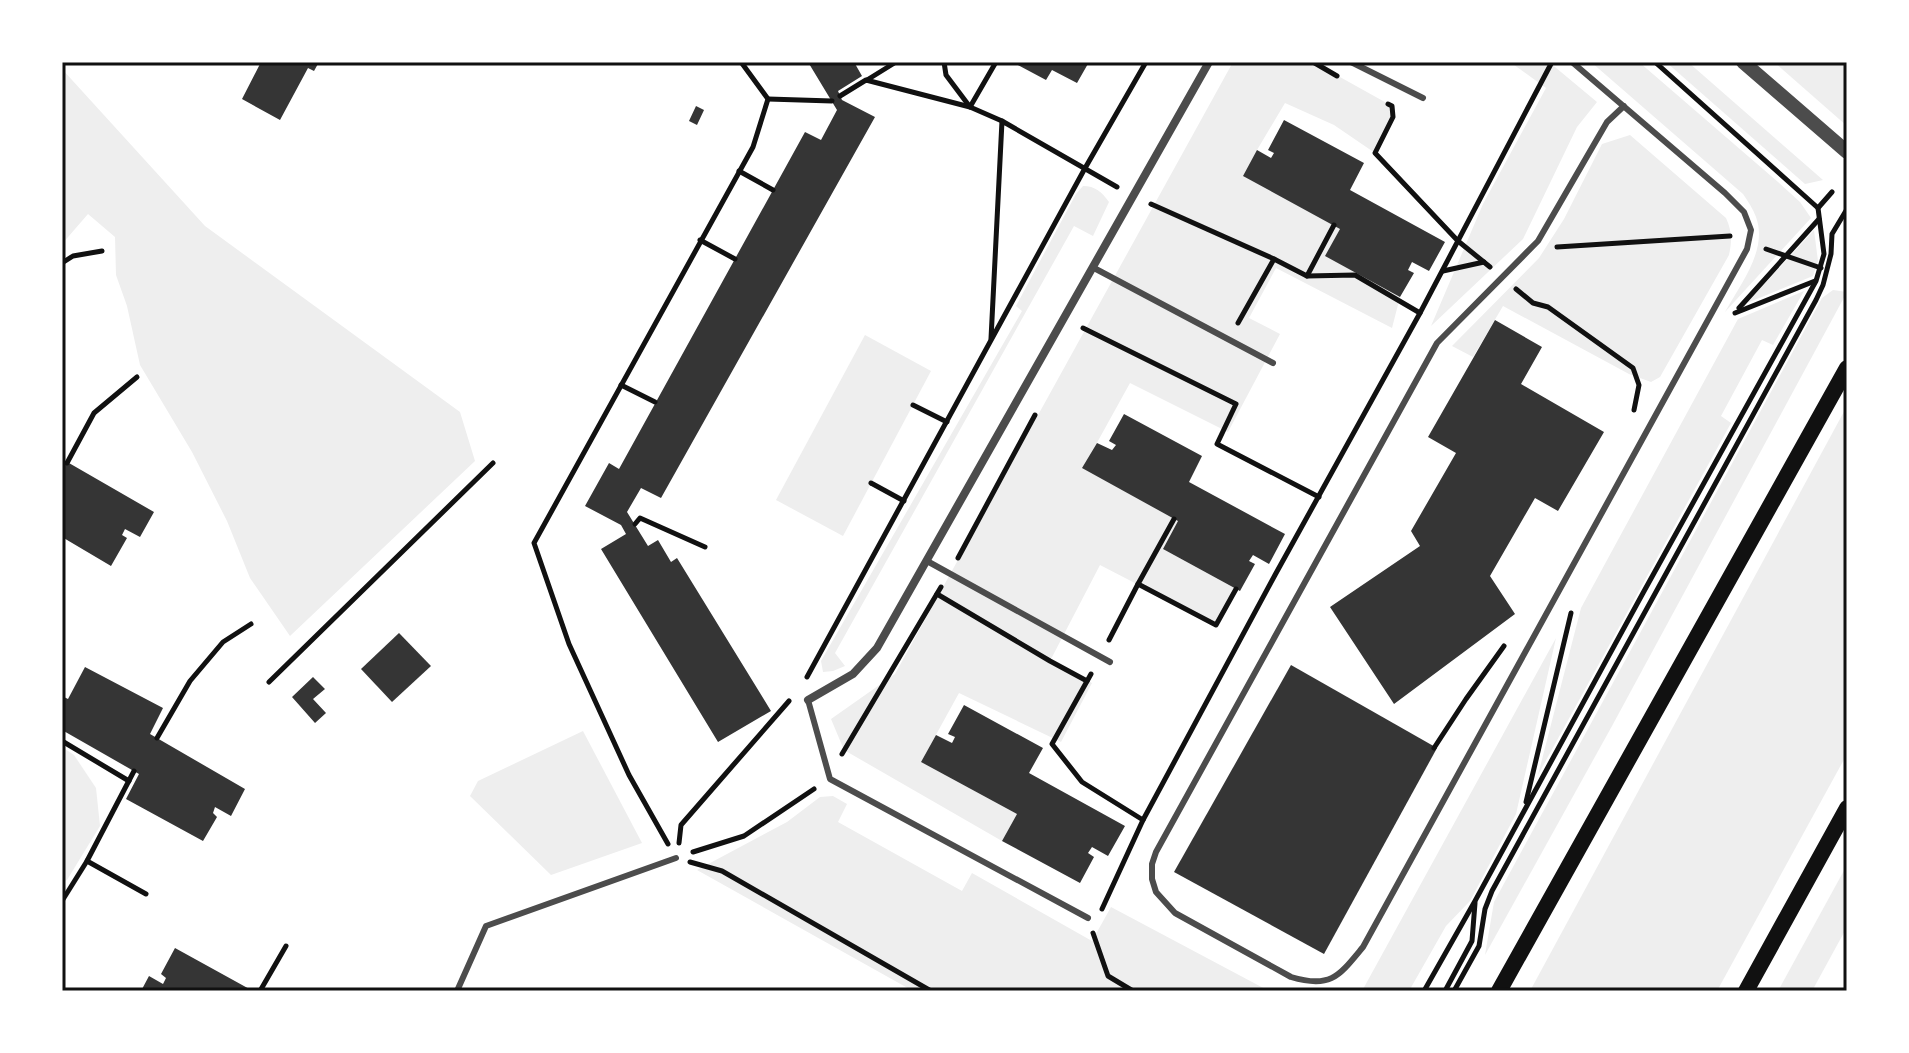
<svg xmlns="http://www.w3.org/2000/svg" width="1909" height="1053" viewBox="0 0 1909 1053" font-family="'Roboto Condensed',sans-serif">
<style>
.green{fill:#eee}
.building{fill:#353535}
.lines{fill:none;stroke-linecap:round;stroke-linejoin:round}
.path{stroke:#111;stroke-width:5}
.service{stroke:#4c4c4c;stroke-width:6}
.minor{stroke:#4c4c4c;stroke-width:8}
.tertiary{stroke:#4c4c4c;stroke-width:14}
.secondary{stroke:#111;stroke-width:16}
.neatline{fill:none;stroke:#111;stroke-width:3}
</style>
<rect width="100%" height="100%" fill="#fff"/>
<g class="green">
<polygon points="1233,62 1313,62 1392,106 1393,117 1375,153 1334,125 1285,103 1257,150 1340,229 1326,256 1400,297 1392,328 1276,268 1249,318 1280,334 1228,432 1130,383 1083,468 1178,521 1163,549 1236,589 1216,625 1100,565 1050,661 1092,683 1061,742 959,693 921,762 1017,814 1002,841 844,750 831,719 895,674"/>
<polygon points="1510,62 1549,62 1597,102 1577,127 1523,239 1431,326 1483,204 1546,88"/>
<path d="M1591 62H1639L1778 182 1800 202 1811 218 1725 312C1741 283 1768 250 1756 217 1753 209 1748 201 1743 194Z"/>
<polygon points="1666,62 1688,62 1823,180 1805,184"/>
<polygon points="1774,62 1847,62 1847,126"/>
<polygon points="62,69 205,226 460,412 475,461 290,636 250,578 227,521 192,452 140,365 127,306 116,275 115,237 88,214 62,244"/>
<path d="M1630 135 1726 218C1732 231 1732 241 1729 255L1660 377 1651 382 1629 374 1503 306 1473 357 1452 346 1539 258 1564 219 1602 144Z"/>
<path d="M1083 186C1095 186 1102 192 1109 202L1093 236 1074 226 835 653 845 666 833 671 823 672 821 661 1022 311 1016 306 1076 194Z"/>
<polygon points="1814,230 1818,261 1813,276 1747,303"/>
<polygon points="1833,290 1847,292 1612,726 1485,955 1494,902 1822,298"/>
<polygon points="1804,291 1773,345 1762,340 1721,416 1731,423 1538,775 1581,608 1738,319"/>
<polygon points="865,335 931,371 843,536 776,500"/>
<polygon points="1847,406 1847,754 1717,991 1530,991"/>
<polygon points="1556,638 1516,814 1470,901 1446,926 1409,991 1362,991"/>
<polygon points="583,731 642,843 551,875 470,796 478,781"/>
<polygon points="62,747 74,755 96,788 100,826 67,880 62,882"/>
<polygon points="833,796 847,804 838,822 962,891 972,873 1092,941 1111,907 1269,991 913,991 697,870 787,822 820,797"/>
<polygon points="1847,865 1847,927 1812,991 1778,991"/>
</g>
<g class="building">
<polygon points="261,62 319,62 314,71 308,68 280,120 242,99"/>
<polygon points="808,62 854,62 862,76 838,91 842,100 875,117 661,498 641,488 627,512 648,546 658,540 671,562 677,558 771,711 718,742 601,549 626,534 621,525 585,506 609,463 619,469 805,132 821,140 837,110"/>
<polygon points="1012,62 1089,62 1077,83 1052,70 1046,80"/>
<polygon points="696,106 704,110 697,125 689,121"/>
<polygon points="1284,120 1364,163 1350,190 1445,242 1429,271 1412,262 1408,270 1414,273 1400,297 1325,256 1340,229 1243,176 1257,150 1271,158 1274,153 1268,150"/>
<polygon points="1495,320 1542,347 1521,384 1604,432 1558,511 1535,498 1490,576 1515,614 1394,704 1330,607 1420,546 1411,531 1456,453 1428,437"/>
<polygon points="1124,414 1202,456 1189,482 1285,534 1269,564 1253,555 1249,561 1255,564 1240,591 1163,549 1178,521 1082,468 1097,443 1112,450 1116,445 1109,441"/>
<polygon points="62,459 154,512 140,537 125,529 122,535 127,538 111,566 62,537"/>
<polygon points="399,633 431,666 392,702 361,669"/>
<polygon points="1291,665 1437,748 1324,954 1174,872"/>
<polygon points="85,667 163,708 150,734 245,789 231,816 215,807 213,813 217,817 203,841 126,799 139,774 62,730 62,696 68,699"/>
<polygon points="313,677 325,689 313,699 326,713 315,723 292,697"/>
<polygon points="964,705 1043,748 1029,773 1125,826 1108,856 1092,847 1088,853 1094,857 1080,883 1002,841 1017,814 921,762 936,735 952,743 955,737 948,734"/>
<polygon points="175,948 253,991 141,991 149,976 163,984 166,978 161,974"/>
</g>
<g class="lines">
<g class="path">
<polyline points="944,62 946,75 970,107 996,62"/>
<polyline points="1313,62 1337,76"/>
<polyline points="1655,62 1818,208"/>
<polyline points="867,80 896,62"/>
<polyline points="840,96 866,80 970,107 1002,121"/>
<polyline points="768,99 832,101"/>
<polyline points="1388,104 1392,106 1393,117 1375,153 1458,241 1490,267"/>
<polyline points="739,171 773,190"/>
<polyline points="1151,204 1274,259"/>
<polyline points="700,240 735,259"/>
<polyline points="1557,247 1730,236"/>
<polyline points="1766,249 1821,268"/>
<polyline points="62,263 73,256 102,251"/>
<polyline points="1443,271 1484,262"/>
<polyline points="1307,276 1334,225"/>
<polyline points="1516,289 1533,303 1548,307 1633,368 1639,385 1634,410"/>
<polyline points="1739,308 1819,219"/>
<polyline points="1735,313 1815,281"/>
<polyline points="1238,323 1274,259 1307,276 1355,275 1420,313"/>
<polyline points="1083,328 1236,404 1217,444 1319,497"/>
<polyline points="991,339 1002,121 1117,187"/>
<polyline points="621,385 655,402"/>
<polyline points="913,405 947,422"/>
<polyline points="67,463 94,413 137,377"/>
<polyline points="871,483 904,501"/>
<polyline points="1174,519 1138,584 1216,625 1236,589"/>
<polyline points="635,524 640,518 705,547"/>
<polyline points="958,558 1035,415"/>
<polyline points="937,594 1050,661 1087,681"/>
<polyline points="1109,640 1138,584"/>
<polyline points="1091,674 1052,744 1082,782 1143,820"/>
<polyline points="807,677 1084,170 1146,62"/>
<polyline points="269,682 493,463"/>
<polyline points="157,738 190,681 223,642 251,624"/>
<polyline points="62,741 129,781"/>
<polyline points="1434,748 1466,699 1504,646"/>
<polyline points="842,754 941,587"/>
<polyline points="134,771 87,861 146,894"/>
<polyline points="1526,802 1571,613"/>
<polyline points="679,843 681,825 789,701"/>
<polyline points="668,844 629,775 569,644 534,543 753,147 768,99 741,62"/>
<polyline points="693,852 744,836 814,789"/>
<polyline points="690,862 722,871 931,991"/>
<polyline points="62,901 87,861"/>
<polyline points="1102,909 1143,820 1275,575 1420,313 1552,62"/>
<polyline points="1093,933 1108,976 1133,991"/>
<polyline points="260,991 286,946"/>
<polyline points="1424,991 1475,901 1643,593 1816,281 1824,254 1818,208 1832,192"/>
<polyline points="1445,991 1472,941 1475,903"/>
<polyline points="1454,991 1479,946 1485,909 1492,891 1816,300 1823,285 1831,254 1832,234 1847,209"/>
</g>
<g class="service">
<polyline points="1351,62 1423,98"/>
<path d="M1572 62 1725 193 1744 212 1751 230 1747 249 1363 947C1339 976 1331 989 1291 977L1175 913 1156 892 1152 879V864L1156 852 1437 343 1538 241 1607 122 1624 106"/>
<polyline points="1094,268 1273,363"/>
<polyline points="927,561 1110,662"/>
<polyline points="808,700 830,779 1088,918"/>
<polyline points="457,991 486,926 676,858"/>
</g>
<polyline class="minor" points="808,700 853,674 877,648 1209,62"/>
<polyline class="tertiary" points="1743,62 1847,152"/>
<g class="secondary">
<polyline points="1499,991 1847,368"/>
<polyline points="1746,991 1847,808"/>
</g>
</g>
<rect width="1909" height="1053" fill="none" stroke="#ffffff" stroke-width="128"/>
<rect x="64" y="64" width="1781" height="925" class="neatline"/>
</svg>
